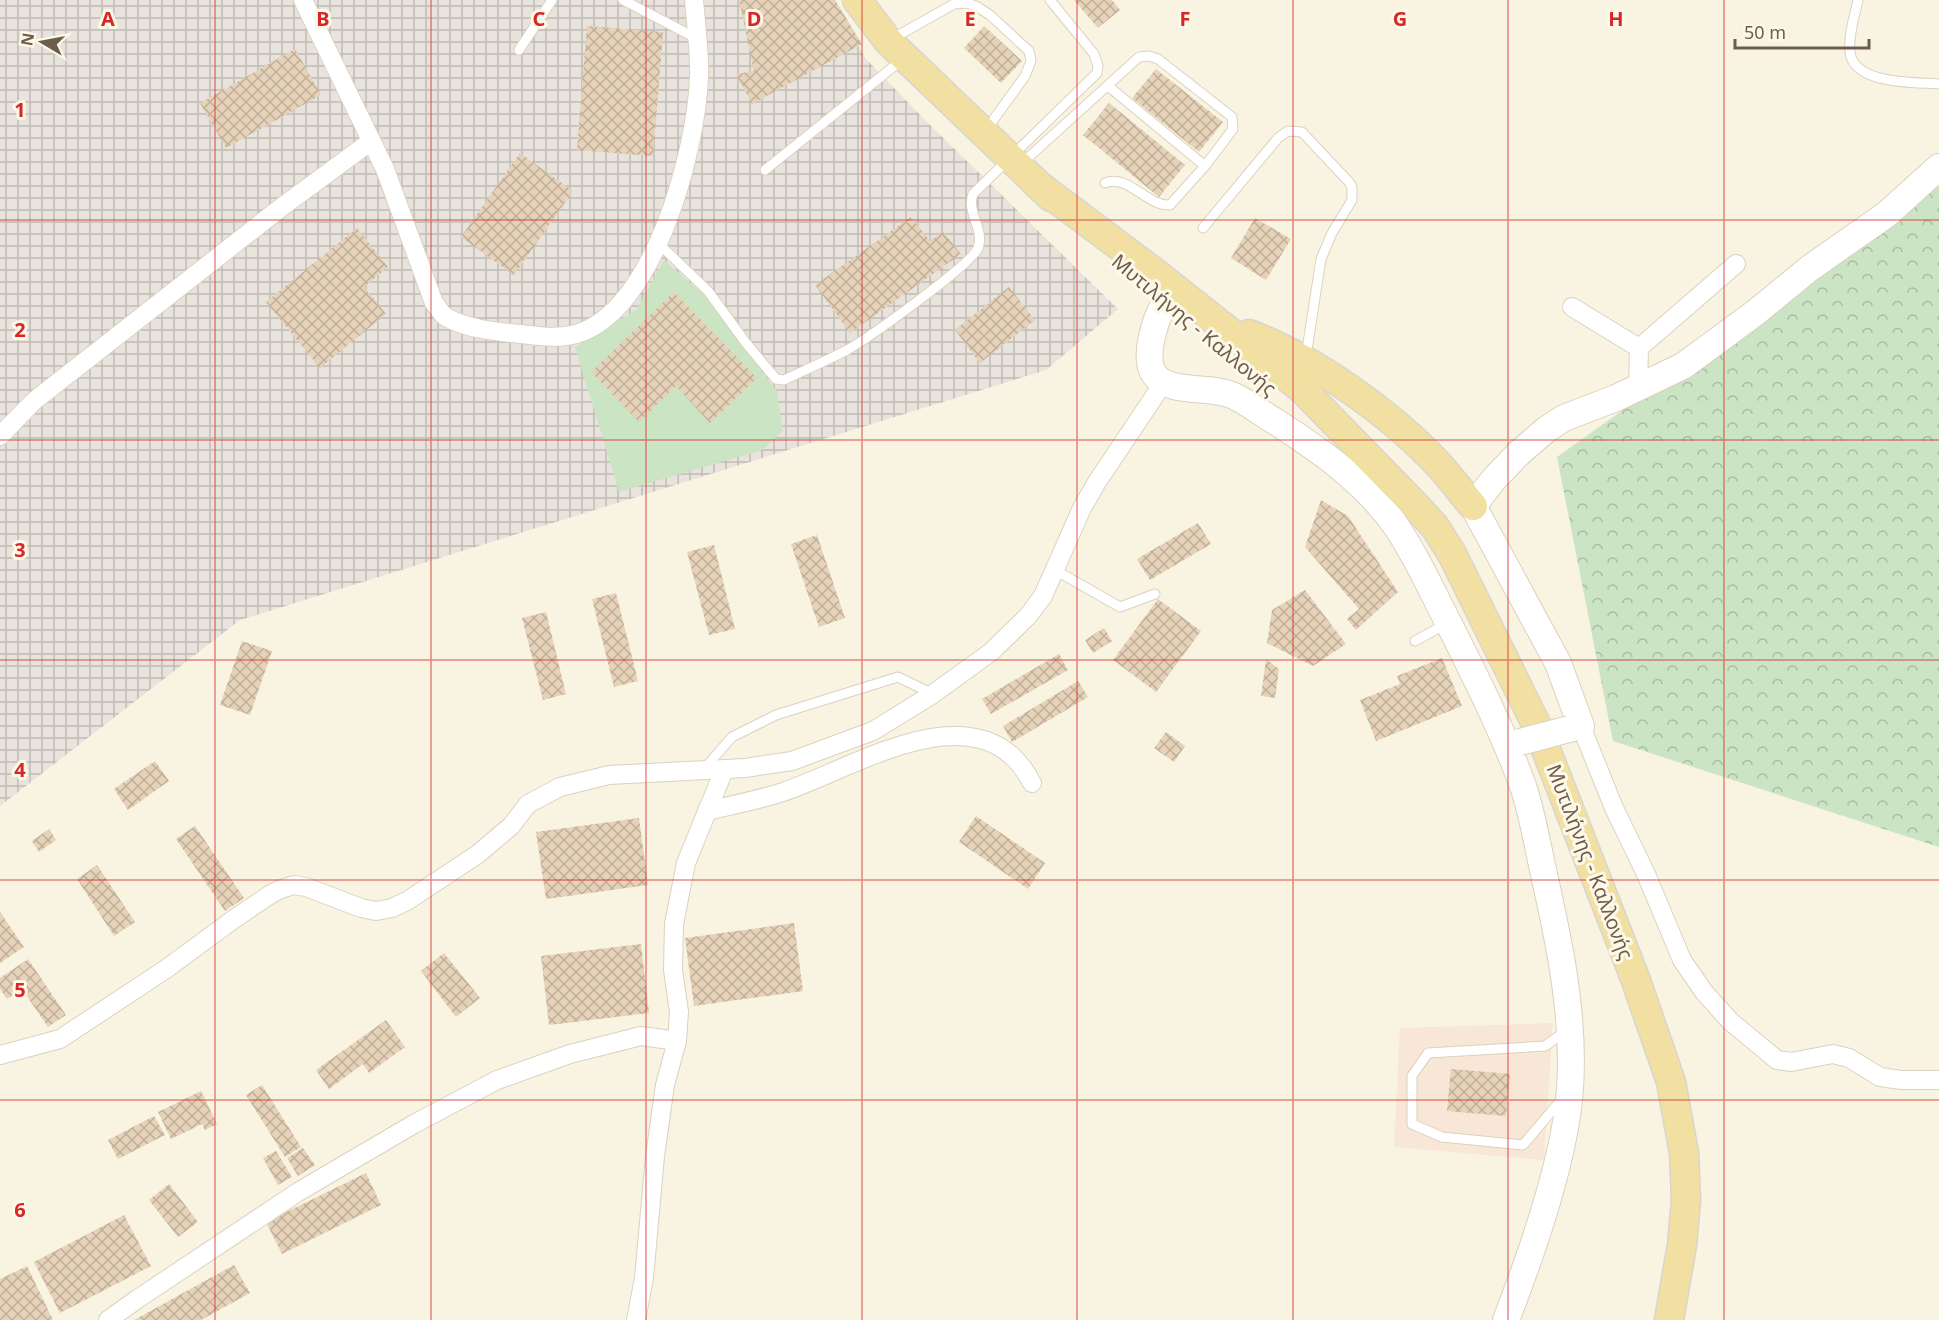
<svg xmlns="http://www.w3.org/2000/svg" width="1939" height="1320" viewBox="0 0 1939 1320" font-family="'Noto Sans',sans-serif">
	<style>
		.commercial { fill: #f8e6d7 }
		.industrial { fill: url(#industrial-grid) }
		.forest { fill: url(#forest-crowns) }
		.green { fill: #cbe4c3 }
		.building { fill: url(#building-cross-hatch) }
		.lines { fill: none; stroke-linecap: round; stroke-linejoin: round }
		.lane-casing { stroke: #dcd1bf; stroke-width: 11 }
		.street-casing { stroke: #dcd1bf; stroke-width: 20 }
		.secondary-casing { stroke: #ddd0bb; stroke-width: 28 }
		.primary-casing { stroke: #d9d5d0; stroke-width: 31 }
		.lane { stroke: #fff; stroke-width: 9 }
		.street { stroke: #fff; stroke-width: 18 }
		.secondary { stroke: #fff; stroke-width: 26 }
		.primary { stroke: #f1e0a1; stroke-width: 28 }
		.secondary-bridge-casing { stroke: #ddd0bb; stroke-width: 28; stroke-linecap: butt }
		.secondary-bridge { stroke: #fff; stroke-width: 26 }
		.grid { fill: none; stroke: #d62828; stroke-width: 1.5; stroke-opacity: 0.55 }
		.labels { text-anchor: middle; stroke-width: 6; stroke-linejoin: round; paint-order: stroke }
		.street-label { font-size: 20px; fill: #6d5d4c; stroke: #fdf8e8 }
		.grid-label { font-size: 20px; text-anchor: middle; font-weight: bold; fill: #d62828; stroke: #fdf8e8; stroke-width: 6; stroke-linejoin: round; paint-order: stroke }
	</style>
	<defs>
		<pattern id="industrial-grid" width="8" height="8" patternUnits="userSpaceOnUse" patternTransform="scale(1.5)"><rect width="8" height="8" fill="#e8e4dd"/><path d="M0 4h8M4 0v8" fill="none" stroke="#c0bcb5"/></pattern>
		<pattern id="forest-crowns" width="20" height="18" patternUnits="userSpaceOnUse" patternTransform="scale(1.5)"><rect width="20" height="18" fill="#cbe4c3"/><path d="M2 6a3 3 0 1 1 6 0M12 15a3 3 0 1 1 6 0" fill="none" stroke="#a9bca1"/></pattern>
		<pattern id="building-cross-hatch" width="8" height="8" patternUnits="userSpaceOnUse" patternTransform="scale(1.5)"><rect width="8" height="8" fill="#e6d2b8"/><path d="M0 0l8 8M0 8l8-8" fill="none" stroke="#bfae98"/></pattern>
	</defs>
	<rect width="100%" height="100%" fill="#f9f4e2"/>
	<path class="commercial" d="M1553,1023L1544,1160L1394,1147L1400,1028Z"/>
	<path class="industrial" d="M0,0H835L865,58L929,124L1118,309L1046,370L240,620L0,806Z"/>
	<path class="forest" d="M1939,185V847L1613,741L1557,457Z"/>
	<path class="green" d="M664,260L709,299L777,392L783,431L762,450L619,492L575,347L636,310Z"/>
	<g class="building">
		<path d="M739,0H835L862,44L752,104L736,74L754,71Z"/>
		<path d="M1074,0H1112L1120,10L1098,28Z"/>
		<path d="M587,26L663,32L653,156L577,150Z"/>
		<path d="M984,26L1022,61L1001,83L964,48Z"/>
		<path d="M295,49L321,95L226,148L200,103Z"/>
		<path d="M1156,69L1223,122L1199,152L1132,98Z"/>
		<path d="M1109,103L1185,165L1159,197L1083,135Z"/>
		<path d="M520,153L573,191L514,275L461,237Z"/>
		<path d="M911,217L930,241L943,232L961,254L850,333L815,285Z"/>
		<path d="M1255,218L1291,239L1266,280L1231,258Z"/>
		<path d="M357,228L388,267L364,287L386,314L320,368L266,302Z"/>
		<path d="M1009,287L1035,320L980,363L955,330Z"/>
		<path d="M674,292L757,378L710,423L676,386L639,422L591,372Z"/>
		<path d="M1321,500L1348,516L1398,592L1356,630L1347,619L1359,609L1305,547Z"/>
		<path d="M1198,523L1211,544L1150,580L1137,559Z"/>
		<path d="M817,535L845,618L819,627L791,544Z"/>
		<path d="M714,545L735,629L709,635L687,552Z"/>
		<path d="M1305,590L1346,644L1313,666L1267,643L1272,610Z"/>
		<path d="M616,593L638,681L614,687L592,599Z"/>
		<path d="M1158,599L1201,631L1156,692L1113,660Z"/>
		<path d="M546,612L566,694L543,700L522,618Z"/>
		<path d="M1104,628L1112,641L1093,653L1085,640Z"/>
		<path d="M242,641L272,651L250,715L220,705Z"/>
		<path d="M1059,654L1068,670L991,714L982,699Z"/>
		<path d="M1442,658L1462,706L1376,741L1360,700L1400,684L1397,676Z"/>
		<path d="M1266,659L1279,669L1275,698L1261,696Z"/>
		<path d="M1078,681L1088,697L1012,742L1003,726Z"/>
		<path d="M1166,732L1185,746L1174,762L1154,748Z"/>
		<path d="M155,761L169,781L128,810L114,789Z"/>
		<path d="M976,816L1045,863L1028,889L959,842Z"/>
		<path d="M639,818L648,885L546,899L536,832Z"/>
		<path d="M195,826L244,898L225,911L176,839Z"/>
		<path d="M49,829L56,840L39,852L32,841Z"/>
		<path d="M97,865L135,922L114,936L77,879Z"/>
		<path d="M0,912L24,947L0,963Z"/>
		<path d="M794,923L803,991L694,1006L685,938Z"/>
		<path d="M641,944L649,1013L549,1025L541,956Z"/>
		<path d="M444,953L480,998L456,1017L421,971Z"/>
		<path d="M28,959L66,1015L48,1027L22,989L7,999L0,989V978Z"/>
		<path d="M386,1020L405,1047L369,1073L363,1064L329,1089L316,1070Z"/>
		<path d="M1451,1069L1510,1074L1506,1116L1447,1111Z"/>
		<path d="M262,1085L301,1147L285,1157L246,1095Z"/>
		<path d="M201,1091L217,1124L205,1130L202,1124L171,1139L158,1112Z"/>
		<path d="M154,1116L165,1135L118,1159L108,1140Z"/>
		<path d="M303,1148L315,1165L298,1176L287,1158Z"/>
		<path d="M276,1151L292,1177L278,1185L263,1158Z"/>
		<path d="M366,1173L381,1205L282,1254L266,1222Z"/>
		<path d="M169,1184L198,1222L178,1237L149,1200Z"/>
		<path d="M124,1215L151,1266L60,1313L34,1262Z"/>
		<path d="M234,1265L250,1293L201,1320H134Z"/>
		<path d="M27,1266L53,1320H0V1279Z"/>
	</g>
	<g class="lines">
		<g class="lane-casing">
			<g id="lane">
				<path d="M623,0L698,39"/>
				<path d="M1858,0C1855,15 1848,35 1850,51C1852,85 1915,82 1939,84"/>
				<path d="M890,40L954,4L967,3L976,6L990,15L1029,51L1031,61L1025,76L986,130"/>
				<path d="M519,50L552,0"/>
				<path d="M1108,86L1205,166"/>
				<path d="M1020,165L1139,57L1149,56L1158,59L1232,117L1233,129L1205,166L1170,205C1148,207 1127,173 1105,183"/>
				<path d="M765,170L903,59"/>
				<path d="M1203,228L1278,138L1288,131L1302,132L1349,182L1352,187V200L1332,233L1321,259L1306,356"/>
				<path d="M658,243L708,291L746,343L776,379L784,380C805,370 826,361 847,350C867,339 971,265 978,248C985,230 966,212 973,194L1097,73L1098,66L1094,54L1050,0"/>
				<path d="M1055,570L1120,607L1155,594"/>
				<path d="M1415,641L1446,624"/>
				<path d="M704,769L732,737L776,715L898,677L933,694"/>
				<path d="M1562,1099L1523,1145L1442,1137L1412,1124V1076L1428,1053L1545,1046L1566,1031"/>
			</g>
		</g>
		<g class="street-casing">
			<g id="street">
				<path d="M303,0L385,169L434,303C438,307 441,314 446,317C467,329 497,332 521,334C539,336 559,339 576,334C655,311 696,150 699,78C700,52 696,26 694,0"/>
				<path d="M1572,307L1639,348L1638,388"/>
				<path d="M1639,348L1736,264"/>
				<path d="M0,436L34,401L283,206L370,142"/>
				<path d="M1581,726L1614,808L1646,874L1682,960L1704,992L1730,1021L1777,1060L1791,1062L1833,1054L1849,1058L1880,1077L1901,1080H1939"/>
				<path d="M707,811C732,805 758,800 783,792C855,768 981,684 1032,783"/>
				<path d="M0,1055L60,1039L166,969L234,919L271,894L281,889L294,885L306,887L361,908L376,911L392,908L407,901L478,854L511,826L528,804L560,787L609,775L745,768L792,761L873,731L933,694L991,652L1028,616L1043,596L1082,508L1097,482L1164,382"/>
				<path d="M108,1320L136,1300L298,1192L414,1124L497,1080L570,1054L641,1036L677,1041"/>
				<path d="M636,1320L644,1278L655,1156L665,1085L677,1041L679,1012L673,970L674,924L686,863L724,770"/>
			</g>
		</g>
		<g class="secondary-casing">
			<g id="secondary">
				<path d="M1177,289C1173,294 1168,298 1165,303C1155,319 1143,357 1154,374C1168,395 1212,385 1234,396C1249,403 1262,414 1276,422C1321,451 1365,482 1396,526C1417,557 1432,591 1449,624C1475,676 1503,731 1523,786C1532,813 1537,842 1543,870C1559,941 1575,1015 1570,1089C1565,1160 1532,1253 1506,1320"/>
				<path d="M1569,729L1581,726L1558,663L1473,506L1494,479L1519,453L1547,429L1564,418L1616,398L1683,366L1755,313L1810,268L1887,214L1939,167"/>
			</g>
		</g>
		<g class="primary-casing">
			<g id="primary">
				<path d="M857,0L888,41L1051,197"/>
				<path d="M1038,185L1154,272L1302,389L1416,506L1435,527L1452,554L1536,724L1635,978L1671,1082L1684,1153L1686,1200L1682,1245L1669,1320"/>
				<path d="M1249,334C1313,358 1391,414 1438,464C1450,477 1461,492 1473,506"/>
			</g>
		</g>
		<use href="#lane" class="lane"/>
		<use href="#street" class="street"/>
		<use href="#secondary" class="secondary"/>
		<use href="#primary" class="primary"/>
		<g class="secondary-bridge-casing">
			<path id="secondary-bridge" d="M1520,742L1569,729"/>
		</g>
		<use href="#secondary-bridge" class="secondary-bridge"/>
	</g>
	<path class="grid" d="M215,0V1320M431,0V1320M646,0V1320M862,0V1320M1077,0V1320M1293,0V1320M1508,0V1320M1724,0V1320M0,220H1939M0,440H1939M0,660H1939M0,880H1939M0,1100H1939"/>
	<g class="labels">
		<g class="street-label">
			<text transform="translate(1194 325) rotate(40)" y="7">Μυτιλήνης - Καλλονής</text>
			<text transform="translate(1590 862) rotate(69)" y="7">Μυτιλήνης - Καλλονής</text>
		</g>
	</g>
	<g class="grid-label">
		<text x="108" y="26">A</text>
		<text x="323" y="26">B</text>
		<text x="539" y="26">C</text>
		<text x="754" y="26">D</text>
		<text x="970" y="26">E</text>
		<text x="1185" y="26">F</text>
		<text x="1400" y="26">G</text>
		<text x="1616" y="26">H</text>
		<text x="20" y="117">1</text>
		<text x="20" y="337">2</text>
		<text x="20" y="557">3</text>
		<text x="20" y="777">4</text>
		<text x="20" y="997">5</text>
		<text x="20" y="1217">6</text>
	</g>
	<g transform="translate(42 42) rotate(280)" stroke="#fdf8e8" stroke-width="4.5" paint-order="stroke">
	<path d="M0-4.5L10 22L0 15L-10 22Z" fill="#6d5d4c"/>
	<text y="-9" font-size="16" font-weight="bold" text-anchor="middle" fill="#6d5d4c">N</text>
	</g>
	<path d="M1735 39v9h134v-9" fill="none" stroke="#6d5d4c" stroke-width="3"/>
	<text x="1744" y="39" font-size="18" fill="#6d5d4c" stroke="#fdf8e8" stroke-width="4.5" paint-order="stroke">50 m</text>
</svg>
